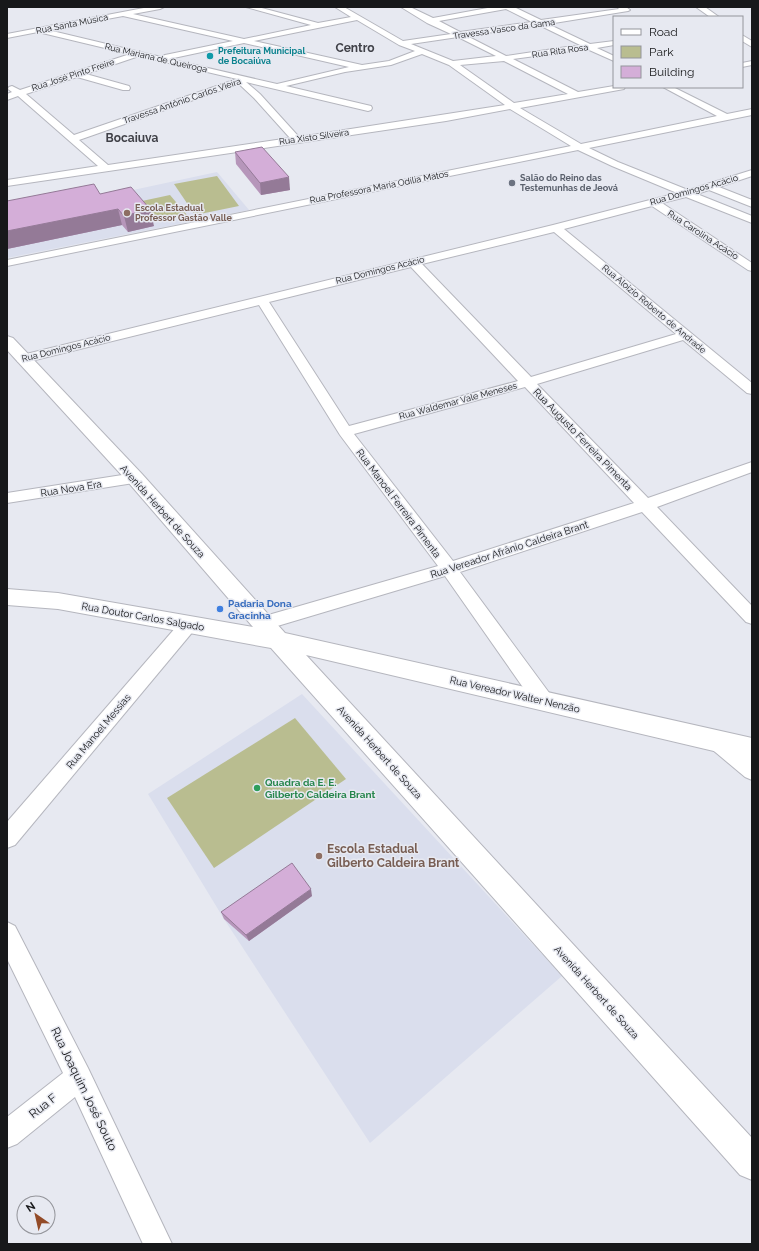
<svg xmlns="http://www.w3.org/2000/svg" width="759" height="1251" viewBox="0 0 759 1251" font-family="Raleway,sans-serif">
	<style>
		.built { fill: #dadeed }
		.green { fill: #b9bd90 }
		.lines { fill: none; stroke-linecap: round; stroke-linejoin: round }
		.street-casing { stroke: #b5b6be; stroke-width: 2 }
		.secondary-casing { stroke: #b5b6be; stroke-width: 2 }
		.street { fill: #fff; fill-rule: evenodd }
		.secondary { fill: #fff; fill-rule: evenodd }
		.wall { fill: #b696ba }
		.shaded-wall { fill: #947a97 }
		.building { fill: #d4aed8; stroke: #947a97 }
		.culture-dot { fill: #0f9aa8; stroke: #e7e9f1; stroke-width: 1.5 }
		.worship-dot { fill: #6b7280; stroke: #e7e9f1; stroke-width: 1.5 }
		.education-dot { fill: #8d6e63; stroke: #e7e9f1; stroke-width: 1.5 }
		.shop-dot { fill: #3f7fe0; stroke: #e7e9f1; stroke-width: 1.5 }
		.leisure-dot { fill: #2e9e5b; stroke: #e7e9f1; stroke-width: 1.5 }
		.labels { text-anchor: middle; stroke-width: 3; stroke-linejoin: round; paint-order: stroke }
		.far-street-label { font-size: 9px; fill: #17181a; stroke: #e7e9f1 }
		.far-culture-label { font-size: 9px; font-weight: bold; fill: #0d838f; stroke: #e7e9f1; text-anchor: start }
		.far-worship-label { font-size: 9px; font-weight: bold; fill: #5b616d; stroke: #e7e9f1; text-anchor: start }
		.far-education-label { font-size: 9px; font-weight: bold; fill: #785e54; stroke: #e7e9f1; text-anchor: start }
		.street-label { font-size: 10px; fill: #17181a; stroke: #e7e9f1 }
		.shop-label { font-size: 10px; font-weight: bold; fill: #366cbe; stroke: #e7e9f1; text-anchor: start }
		.leisure-label { font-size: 10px; font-weight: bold; fill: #27864d; stroke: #e7e9f1; text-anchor: start }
		.far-district-label { font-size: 12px; font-weight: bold; fill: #404148; stroke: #e7e9f1 }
		.near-education-label { font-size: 12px; font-weight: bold; fill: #785e54; stroke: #e7e9f1; text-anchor: start }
		.near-street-label { font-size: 12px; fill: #17181a; stroke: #e7e9f1 }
	</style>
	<rect width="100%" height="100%" fill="#e7e9f1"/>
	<g class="built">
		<path d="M217,172L249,210L7,258V217Z"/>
		<path d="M302,694L562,976L370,1143L224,919L148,794Z"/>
	</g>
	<g class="green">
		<path d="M217,176L239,206L195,215L174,184Z"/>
		<path d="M170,195L187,215L158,221L142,201Z"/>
		<path d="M295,718L346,779L214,868L167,798Z"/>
	</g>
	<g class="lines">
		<g class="street-casing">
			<g id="street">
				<path d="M149,7H164L160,9L133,14L244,39L311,25L246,7H258L318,23L351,17L335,7H344L403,41L451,34L427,23L401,7H410L433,18L493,7H514L541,20L619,9L617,7H626L630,10L628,11L548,24L590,44L614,41V45L597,48L614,56V61L587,49L513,59L578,92L614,86V87H625L624,89L520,108L581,144L717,116L663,87H673L727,114L752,109V115L589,148L618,162L688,190L752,170V176L719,187L752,200V207L709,190L697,194L752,216V223L686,197L662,203L752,263V271L748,270L652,206L564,229L752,383V394L747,393L683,340L537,384L648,498L752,462V472L657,507L752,606V624L746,622L642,512L460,572L550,694L553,700L550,706L543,708L536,706L445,576L264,630L258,628L255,623L258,618L438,566L340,435L259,305L23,363L18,362L16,359L18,356L553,225L677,193L612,166L578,150L7,266V260L571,146L510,109L446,121L7,186V180L98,166L18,96L7,100V94L12,92L8,89L9,87L12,86L20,90L130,54L38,32L7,38V34ZM506,9L532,22L460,32L439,21ZM123,16L233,41L165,55L161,57L48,30ZM357,20L399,45L415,51L389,61L362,65L254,41ZM539,25L580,45L506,56L467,36ZM458,37L496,56L453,61L411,44ZM244,43L349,67L277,84L169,59ZM422,54L449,65L505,105L299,137L260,94L246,82L368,111L371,110L372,108L371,106L286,86L345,72L391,65ZM139,56L237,79L74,135L26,94L77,77L123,90H129L130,88L129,86L86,74ZM504,61L568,94L514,103L460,65ZM239,84L254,98L290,138L108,165L79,140ZM554,232L676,334L531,377L422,264ZM411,267L518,381L349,426L269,302ZM525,387L634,503L453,561L354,434Z"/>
				<path d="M696,7H705L719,17H710Z"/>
				<path d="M742,35L752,41V47L742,41Z"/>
				<path d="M752,61V65L742,67V63Z"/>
				<path d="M135,473L140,474L143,478L140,482L7,503V493Z"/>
				<path d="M189,617L195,619L198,624L195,629L15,845L7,848V822L183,619Z"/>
				<path d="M715,731L722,734L752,759V780L745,777L708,746L705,740L708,734Z"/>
				<path d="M7,922L15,926L88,1068L172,1244H143L75,1097L17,1144L7,1148V1117L63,1073L7,959Z"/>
			</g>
		</g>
		<g class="secondary-casing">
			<path id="secondary" d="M7,336L13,338L142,474L285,633L752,738V760L306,655L752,1138V1180L740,1175L271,648L58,609L7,605V589L58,593L253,627L128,482L7,350Z"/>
		</g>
		<use href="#street" class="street"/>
		<use href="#secondary" class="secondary"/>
	</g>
	<g class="wall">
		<path d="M235,152L290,190L261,195L236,164Z"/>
		<path d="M100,194L154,226L128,232L122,225L7,249V201Z"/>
		<path d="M312,896L249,941L224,919L221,912Z"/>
	</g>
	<g class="shaded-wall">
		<path d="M289,177L290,190L261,195L260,183Z"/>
		<path d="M118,209L122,225L7,249V231Z"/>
		<path d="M150,209L154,226L128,232L124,216Z"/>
		<path d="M311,889L312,896L249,941L246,935Z"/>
	</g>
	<g class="building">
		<path d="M262,147L289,177L260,183L235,152Z"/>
		<path d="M94,184L100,194L131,187L150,209L124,216L118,209L7,231V201Z"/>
		<path d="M292,863L311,889L246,935L221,912Z"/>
	</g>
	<circle class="culture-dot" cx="210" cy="56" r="4"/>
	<circle class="worship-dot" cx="512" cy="183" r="4"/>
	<g class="education-dot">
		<circle cx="127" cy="213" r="4"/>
		<circle cx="319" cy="856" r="4"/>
	</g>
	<circle class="shop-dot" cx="220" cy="609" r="4"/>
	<circle class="leisure-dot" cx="257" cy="788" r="4"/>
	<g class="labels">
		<g class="far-street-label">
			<text transform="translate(72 24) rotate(-11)" y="3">Rua Santa Música</text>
			<text transform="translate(504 29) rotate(-8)" y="3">Travessa Vasco da Gama</text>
			<text transform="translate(560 51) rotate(-8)" y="3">Rua Rita Rosa</text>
			<text transform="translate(156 58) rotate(13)" y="3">Rua Mariana de Queiroga</text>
			<text transform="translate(73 75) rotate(-18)" y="3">Rua José Pinto Freire</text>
			<text transform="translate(182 101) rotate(-19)" y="3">Travessa Antônio Carlos Vieira</text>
			<text transform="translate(314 137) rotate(-8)" y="3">Rua Xisto Silveira</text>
			<text transform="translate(379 187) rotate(-11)" y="3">Rua Professora Maria Odília Matos</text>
			<text transform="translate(694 190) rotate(-16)" y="3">Rua Domingos Acácio</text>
			<text transform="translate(703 235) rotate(33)" y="3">Rua Carolina Acácio</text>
			<text transform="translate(380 270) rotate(-14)" y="3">Rua Domingos Acácio</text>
			<text transform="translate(654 309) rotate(40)" y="3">Rua Aloizio Roberto de Andrade</text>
			<text transform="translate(66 348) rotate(-14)" y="3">Rua Domingos Acácio</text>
			<text transform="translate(458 401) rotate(-15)" y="3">Rua Waldemar Vale Meneses</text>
		</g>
		<g class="far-culture-label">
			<text x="218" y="54">Prefeitura Municipal<tspan x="218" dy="10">de Bocaiúva</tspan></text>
		</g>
		<g class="far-worship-label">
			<text x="520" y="181">Salão do Reino das<tspan x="520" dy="10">Testemunhas de Jeová</tspan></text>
		</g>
		<g class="far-education-label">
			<text x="135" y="211">Escola Estadual<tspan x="135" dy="10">Professor Gastão Valle</tspan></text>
		</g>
		<g class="street-label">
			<text transform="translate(583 439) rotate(46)" y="4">Rua Augusto Ferreira Pimenta</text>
			<text transform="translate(71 488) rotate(-9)" y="4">Rua Nova Era</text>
			<text transform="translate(399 503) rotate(53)" y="4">Rua Manoel Ferreira Pimenta</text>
			<text transform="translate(163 511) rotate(48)" y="4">Avenida Herbert de Souza</text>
			<text transform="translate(509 549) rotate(-18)" y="4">Rua Vereador Afrânio Caldeira Brant</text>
			<text transform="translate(143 616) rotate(10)" y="4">Rua Doutor Carlos Salgado</text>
			<text transform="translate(515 694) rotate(13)" y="4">Rua Vereador Walter Nenzão</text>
			<text transform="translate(98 731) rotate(-50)" y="4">Rua Manoel Messias</text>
			<text transform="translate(380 752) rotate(48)" y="4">Avenida Herbert de Souza</text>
			<text transform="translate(597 992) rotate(48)" y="4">Avenida Herbert de Souza</text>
		</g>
		<g class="shop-label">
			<text x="228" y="607">Padaria Dona<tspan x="228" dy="12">Gracinha</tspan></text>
		</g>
		<g class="leisure-label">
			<text x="265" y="786">Quadra da E. E.<tspan x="265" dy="12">Gilberto Caldeira Brant</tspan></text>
		</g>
		<g class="far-district-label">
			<text x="355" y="52">Centro</text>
			<text x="132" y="142">Bocaiuva</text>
		</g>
		<g class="near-education-label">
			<text x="327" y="853">Escola Estadual<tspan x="327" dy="14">Gilberto Caldeira Brant</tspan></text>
		</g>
		<g class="near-street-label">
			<text transform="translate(84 1089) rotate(64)" y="4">Rua Joaquim José Souto</text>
			<text transform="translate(43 1106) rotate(-38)" y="4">Rua F</text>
		</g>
	</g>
	<rect width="759" height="1251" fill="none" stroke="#17181a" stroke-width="16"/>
	<rect x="613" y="16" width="130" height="72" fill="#e7e9f1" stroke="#94959b"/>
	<rect x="621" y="29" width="20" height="6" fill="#ffffff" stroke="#94959b"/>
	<text x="649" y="36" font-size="12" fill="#17181a">Road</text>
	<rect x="621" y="46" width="20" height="12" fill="#b9bd90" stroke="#94959b"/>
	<text x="649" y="56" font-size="12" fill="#17181a">Park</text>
	<rect x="621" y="66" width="20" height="12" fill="#d4aed8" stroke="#94959b"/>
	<text x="649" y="76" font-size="12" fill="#17181a">Building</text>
	<g transform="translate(36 1215) rotate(326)"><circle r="19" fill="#e7e9f1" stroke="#94959b"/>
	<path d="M0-3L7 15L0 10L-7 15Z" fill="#934b28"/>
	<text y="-6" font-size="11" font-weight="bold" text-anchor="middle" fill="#17181a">N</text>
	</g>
</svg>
